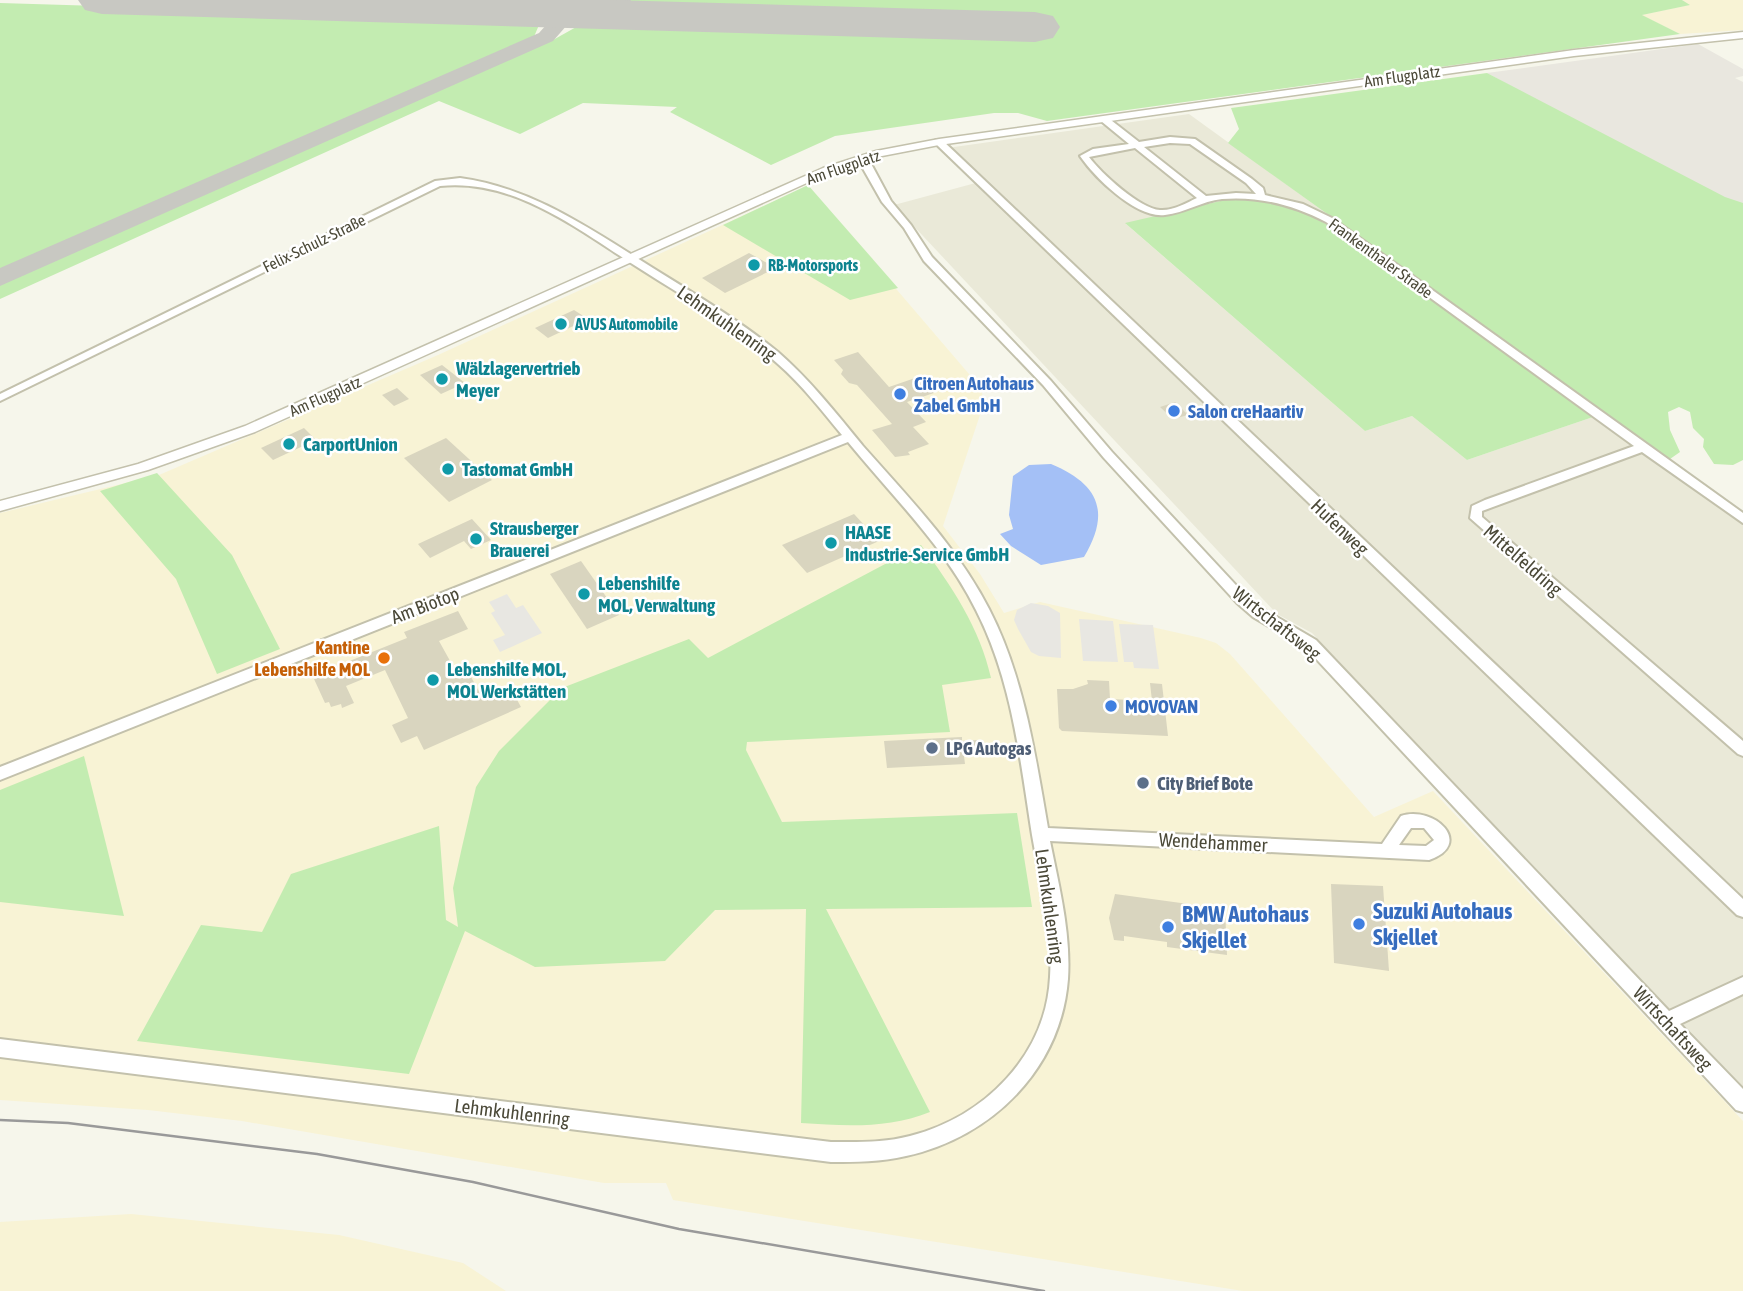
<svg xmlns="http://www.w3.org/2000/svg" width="1743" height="1291" viewBox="0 0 1743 1291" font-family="'Asap Condensed',sans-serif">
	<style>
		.residential { fill: #eae9d8 }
		.commercial { fill: #f8f3d5 }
		.industrial { fill: #e9e7df }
		.green { fill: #c3ecb1 }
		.parking { fill: #e8e7e2 }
		.water { fill: #a4c0f6 }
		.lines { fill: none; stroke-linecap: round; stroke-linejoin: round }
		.taxiway { fill: #c8c8c2; fill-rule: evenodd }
		.runway { fill: #c8c8c2; fill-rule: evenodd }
		.building { fill: #d9d5bf }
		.minor-casing { stroke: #c3c1ac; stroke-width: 4 }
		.tertiary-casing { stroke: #c3c1ac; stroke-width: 3 }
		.minor { fill: #fff; fill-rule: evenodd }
		.tertiary { fill: #fff; fill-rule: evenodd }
		.tram { stroke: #999; stroke-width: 2.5 }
		.culture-dot { fill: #0f9aa8; stroke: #fff; stroke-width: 2.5 }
		.shop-dot { fill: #3f7fe0; stroke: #fff; stroke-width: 2.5 }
		.food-dot { fill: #e8710a; stroke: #fff; stroke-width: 2.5 }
		.service-dot { fill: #5c6f8a; stroke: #fff; stroke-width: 2.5 }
		.labels { text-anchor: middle; stroke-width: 5; stroke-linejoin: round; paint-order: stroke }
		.far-street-label { font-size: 16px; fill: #4b4938; stroke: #fff }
		.far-culture-label { font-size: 16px; font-weight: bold; fill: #0d838f; stroke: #fff; text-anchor: start }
		.street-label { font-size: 19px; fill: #4b4938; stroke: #fff }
		.culture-label { font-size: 19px; font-weight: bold; fill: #0d838f; stroke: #fff; text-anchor: start }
		.shop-label { font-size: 19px; font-weight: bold; fill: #366cbe; stroke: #fff; text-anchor: start }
		.food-label { font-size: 19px; font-weight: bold; fill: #c56008; stroke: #fff; text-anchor: end }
		.service-label { font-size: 19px; font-weight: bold; fill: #4e5e75; stroke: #fff; text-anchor: start }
		.near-shop-label { font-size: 23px; font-weight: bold; fill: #366cbe; stroke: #fff; text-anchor: start }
	</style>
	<rect width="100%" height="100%" fill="#f6f6eb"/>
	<path class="residential" d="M1189,114L1337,221L1274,202L1235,199L1208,203L1126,224L1365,431L1412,416L1467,460L1593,417L1743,525V1087L1312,633L1277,614L894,205L983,181L947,148Z"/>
	<g class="commercial">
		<path d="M1682,0H1743V30L1680,34L1641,15L1689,5Z"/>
		<path d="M808,186L981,388L983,398L981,412L943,526L980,574L1004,613L1040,602L1201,638L1216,643L1230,654L1374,817L1433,791L1743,1121V1291H1243L673,1200L666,1183H604L242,1121L148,1110L0,1100V513L159,475L438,355Z"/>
		<path d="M131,1214L339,1235L463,1263L506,1291H0V1222Z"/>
	</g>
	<path class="industrial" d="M1698,44L1743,69V76L1735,78L1743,82V213L1487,73Z"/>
	<g class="green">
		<path d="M309,0H1682L1690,5L1642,15L1680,34L1047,121L1018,113H994L835,136L771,165L670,112L677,107L583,103L520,134L439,101L0,299V282L545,40H553L578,26L597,21L977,32V36L1036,37L1034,18L985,16L984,20Z"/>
		<path d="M0,3L532,19L536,21L534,24L539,25L533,39L0,273Z"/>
		<path d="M1487,73L1725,197L1743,203V460L1733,465L1714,464L1703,447L1704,439L1693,428L1690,412L1679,407L1668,412L1670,430L1680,452L1670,459L1228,143L1239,129L1231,108Z"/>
		<path d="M808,185L898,288L850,300L723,225Z"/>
		<path d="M1229,199C1265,199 1295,206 1326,224L1593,417L1467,460L1412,416L1365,431L1125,223Z"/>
		<path d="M157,473L232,555L280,649L217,674L176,579L100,491Z"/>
		<path d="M921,545C951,585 980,628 991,678L942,685L950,732L747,742L746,750L782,822L1017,813L1032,907L826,909L930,1112C888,1129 845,1126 801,1123L806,909L715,910L665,961L535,967L465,931L409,1074L137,1041L201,925L262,932L291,874L439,826L446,920L458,927L453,888L462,847L476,787L499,751L562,688L689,639L708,658Z"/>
		<path d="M84,756L124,916L0,902V790Z"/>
	</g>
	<g class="parking">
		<path d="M507,594L516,608L523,605L542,633L500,652L493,640L505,635L491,613L495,611L489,602Z"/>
		<path d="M1031,603L1048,606L1060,613L1061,658L1039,656L1031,652L1018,629L1014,620L1017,610Z"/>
		<path d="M1079,619L1113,621L1118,662L1083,661Z"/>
		<path d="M1119,624L1153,625L1159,669L1134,668L1133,662H1124Z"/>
	</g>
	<path class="water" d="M1051,464C1099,484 1111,512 1084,557L1041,565L1011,546L1000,534L1013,529L1009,515L1013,476L1029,465Z"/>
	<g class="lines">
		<g class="taxiway">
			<path d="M611,0H631L620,19H606L603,15Z"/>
			<path d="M587,8L594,10L597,14L594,18L568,24L553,41L0,286V268L539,33L554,16Z"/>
		</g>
		<path class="runway" d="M78,0H610L1035,12L1053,16L1060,27L1053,38L1035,42L102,14L85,10Z"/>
	</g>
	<g class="building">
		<path d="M749,253L776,268L725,293L702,278Z"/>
		<path d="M574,310L588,319L548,338L535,328Z"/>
		<path d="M858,352L889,387L918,377L934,393L907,402L926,422L913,427L929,444L908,452L910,455L895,457L872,430L892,424L857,385L849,383L841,374L843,370L834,360Z"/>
		<path d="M442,365L465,383L441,394L420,375Z"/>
		<path d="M397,388L409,399L394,406L382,395Z"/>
		<path d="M1175,402L1188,415L1173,419L1160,407Z"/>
		<path d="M304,428L316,440L273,460L261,448Z"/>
		<path d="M446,438L492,480L449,502L404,458Z"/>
		<path d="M854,514L879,541L807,573L782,545Z"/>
		<path d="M472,519L491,540L471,549L464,541L430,558L418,544Z"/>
		<path d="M581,561L619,615L587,629L550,574Z"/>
		<path d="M458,611L468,629L439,641L459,677L469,673L484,701L511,689L521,707L424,750L417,736L401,743L392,725L408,718L385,670L346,686L354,703L342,708L341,704L331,707L329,702L325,703L314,679L324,676L322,672L407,638L404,632Z"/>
		<path d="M1087,680L1109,681L1110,699L1152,701L1150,683L1162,684L1168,736L1062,731L1059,728L1057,689H1073L1088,684Z"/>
		<path d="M962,737V741L978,740L980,755L964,756L965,764L887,768L884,741Z"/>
		<path d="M1331,884L1383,886L1389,971L1334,963Z"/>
		<path d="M1115,894L1225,909L1227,955L1167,947V942L1124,936V941L1114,940L1109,918Z"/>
	</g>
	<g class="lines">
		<g class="minor-casing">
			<g id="minor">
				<path d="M1101,117H1107L1139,142L1170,137L1195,139L1252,179L1263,188L1265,195L1303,204L1332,218L1743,513V523L1642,452L1482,511V517L1743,741V756L1738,754L1470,518L1472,506L1485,500L1634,446L1326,222C1293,205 1259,196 1222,199C1202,201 1185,213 1165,215C1137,219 1095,178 1080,156L1093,149L1129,144L1101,121ZM1170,143L1190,144L1246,183L1256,194L1236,193L1206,196L1144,147ZM1135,148L1197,198C1186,203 1173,211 1160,210C1140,209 1101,173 1089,157Z"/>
				<path d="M936,140H942L1743,899V917L1737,915L936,144Z"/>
				<path d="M859,156H865L869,160L891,201L911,225L932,257L1051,381L1112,452L1247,597L1263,609L1316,640L1669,1011L1743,977V994L1680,1024L1743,1089V1112L1736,1110L1306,648L1253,617L1237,603L1104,458L1043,385L924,261L904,228L882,202L857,158Z"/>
				<path d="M460,178C527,187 581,223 637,258C684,288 734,316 778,352C810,380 836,413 863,446C908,497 958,548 989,609C1024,677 1035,753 1048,828L1382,844L1401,816C1434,805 1475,844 1429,860L1050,841C1059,886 1071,933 1068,979C1061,1069 992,1137 906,1156C881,1162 856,1162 831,1162L0,1057V1039L831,1142C857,1142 884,1143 910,1136C984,1117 1046,1056 1050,977C1053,929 1040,882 1032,835C1020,759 1012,680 976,610C945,547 892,496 848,442L0,780V767L842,435C822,411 802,385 778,364C737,327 689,300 642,270C581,232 516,178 440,186L0,401V394L435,181ZM1411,828H1424L1434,840L1426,846L1399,845Z"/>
			</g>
		</g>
		<g class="tertiary-casing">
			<path id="tertiary" d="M1743,32V38L1574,56L939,145L882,156L831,172L255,432L148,470L0,511V501L138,464L245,426L823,168L876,151L939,139L1574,50Z"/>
		</g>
		<use href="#minor" class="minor"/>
		<use href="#tertiary" class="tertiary"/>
		<path class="tram" d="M0,1120L68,1123L317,1154L473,1182L679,1229L1044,1291"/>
	</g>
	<g class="culture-dot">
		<circle cx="754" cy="265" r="7"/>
		<circle cx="561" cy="324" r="7"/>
		<circle cx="442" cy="379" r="7"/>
		<circle cx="289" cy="444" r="7"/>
		<circle cx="448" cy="469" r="7"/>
		<circle cx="476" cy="539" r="7"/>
		<circle cx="831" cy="543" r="7"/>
		<circle cx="584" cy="594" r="7"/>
		<circle cx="433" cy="680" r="7"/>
	</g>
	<g class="shop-dot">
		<circle cx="900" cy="394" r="7"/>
		<circle cx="1174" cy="411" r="7"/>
		<circle cx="1111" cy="706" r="7"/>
		<circle cx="1359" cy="924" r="7"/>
		<circle cx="1168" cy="927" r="7"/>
	</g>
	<circle class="food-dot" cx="384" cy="658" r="7"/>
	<g class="service-dot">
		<circle cx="932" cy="748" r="7"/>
		<circle cx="1143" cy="783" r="7"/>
	</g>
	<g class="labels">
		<g class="far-street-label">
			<text transform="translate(1402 76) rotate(-8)" y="6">Am Flugplatz</text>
			<text transform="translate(843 167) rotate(-19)" y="6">Am Flugplatz</text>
			<text transform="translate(314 243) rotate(-26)" y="6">Felix-Schulz-Straße</text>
			<text transform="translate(1381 258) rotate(36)" y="6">Frankenthaler Straße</text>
			<text transform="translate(325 396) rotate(-24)" y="6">Am Flugplatz</text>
		</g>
		<g class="far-culture-label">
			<text x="768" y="271">RB-Motorsports</text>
			<text x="575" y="330">AVUS Automobile</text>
		</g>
		<g class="street-label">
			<text transform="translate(727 323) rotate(35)" y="7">Lehmkuhlenring</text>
			<text transform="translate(1340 527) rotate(44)" y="7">Hufenweg</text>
			<text transform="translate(1523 560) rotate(41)" y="7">Mittelfeldring</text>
			<text transform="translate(425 605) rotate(-21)" y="7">Am Biotop</text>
			<text transform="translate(1277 623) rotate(38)" y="7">Wirtschaftsweg</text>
			<text transform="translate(1213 842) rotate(3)" y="7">Wendehammer</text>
			<text transform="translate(1050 906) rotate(82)" y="7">Lehmkuhlenring</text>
			<text transform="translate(1673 1028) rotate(47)" y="7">Wirtschaftsweg</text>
			<text transform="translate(512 1112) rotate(7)" y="7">Lehmkuhlenring</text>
		</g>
		<g class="culture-label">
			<text x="456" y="375">Wälzlagervertrieb<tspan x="456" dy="22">Meyer</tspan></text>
			<text x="303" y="451">CarportUnion</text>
			<text x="462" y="476">Tastomat GmbH</text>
			<text x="490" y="535">Strausberger<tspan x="490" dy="22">Brauerei</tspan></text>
			<text x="845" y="539">HAASE<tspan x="845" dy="22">Industrie-Service GmbH</tspan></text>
			<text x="598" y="590">Lebenshilfe<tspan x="598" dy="22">MOL, Verwaltung</tspan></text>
			<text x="447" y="676">Lebenshilfe MOL,<tspan x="447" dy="22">MOL Werkstätten</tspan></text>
		</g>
		<g class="shop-label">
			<text x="914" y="390">Citroen Autohaus<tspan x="914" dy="22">Zabel GmbH</tspan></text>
			<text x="1188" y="418">Salon creHaartiv</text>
			<text x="1125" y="713">MOVOVAN</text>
		</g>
		<g class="food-label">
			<text x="370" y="654">Kantine<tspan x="370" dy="22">Lebenshilfe MOL</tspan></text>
		</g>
		<g class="service-label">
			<text x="946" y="755">LPG Autogas</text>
			<text x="1157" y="790">City Brief Bote</text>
		</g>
		<g class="near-shop-label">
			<text x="1373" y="919">Suzuki Autohaus<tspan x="1373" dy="26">Skjellet</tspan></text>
			<text x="1182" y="922">BMW Autohaus<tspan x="1182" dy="26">Skjellet</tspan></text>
		</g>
	</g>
</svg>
